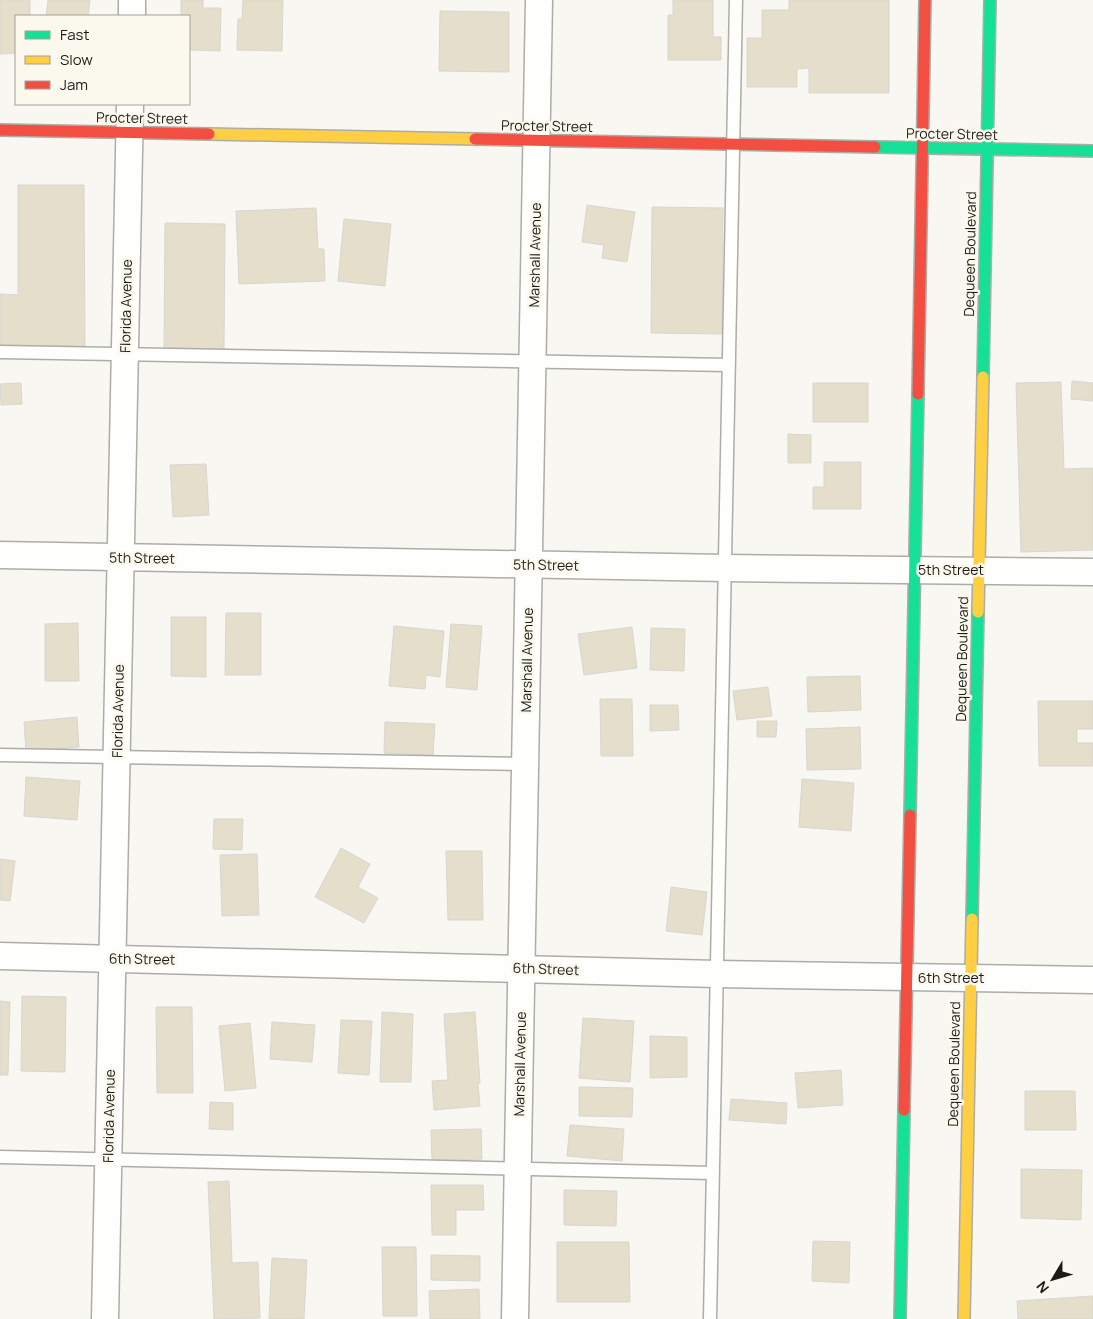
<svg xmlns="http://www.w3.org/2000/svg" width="1093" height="1319" viewBox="0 0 1093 1319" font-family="Manrope,sans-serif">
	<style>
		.building { fill: #e4deca; stroke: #d7d6d1 }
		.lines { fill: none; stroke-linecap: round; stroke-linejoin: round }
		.lane-casing { stroke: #adada8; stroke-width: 15 }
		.street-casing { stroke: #adada8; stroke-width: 29 }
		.fast-casing { stroke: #adada8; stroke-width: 14 }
		.slow-casing { stroke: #adada8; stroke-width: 14 }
		.jam-casing { stroke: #adada8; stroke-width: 14 }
		.lane { stroke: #fefefd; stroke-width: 12 }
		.street { stroke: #fefefd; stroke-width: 26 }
		.fast { stroke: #16e098; stroke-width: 11 }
		.slow { stroke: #ffcf43; stroke-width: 11 }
		.jam { stroke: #f24e42; stroke-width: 11 }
		.labels { text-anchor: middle; stroke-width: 5; stroke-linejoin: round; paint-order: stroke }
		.street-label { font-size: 14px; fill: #1c1b17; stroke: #fbf8ee }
	</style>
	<rect width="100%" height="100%" fill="#f8f7f1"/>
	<g class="building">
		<path d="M0,0H30V16H16V53L0,54Z"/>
		<path d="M48,0H90L88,16H46Z"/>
		<path d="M181,0H203V8H221L220,51L189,50V16H181Z"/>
		<path d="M243,0H283L282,51L237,50L238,19H242Z"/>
		<path d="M673,0H713V37H721V60H668V15H673Z"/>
		<path d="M789,0H889V93H809V68L797,69V87H747V38H762V10H789Z"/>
		<path d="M440,11L509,12V72L439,71Z"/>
		<path d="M18,185H84L85,346H0V294L18,295Z"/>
		<path d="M587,205L635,212L627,262L602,258L604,245L582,242Z"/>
		<path d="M652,207L723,208L722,334L651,333Z"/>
		<path d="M316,208L318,249H324L325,281L239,284L236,211Z"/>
		<path d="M344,219L391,224L385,286L338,281Z"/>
		<path d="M165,223L225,224L224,351L164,350Z"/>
		<path d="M1072,381L1093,383V401L1071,399Z"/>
		<path d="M1061,382L1064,469L1093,468V550L1021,552L1016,383Z"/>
		<path d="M21,383L22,404L1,405L0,384Z"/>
		<rect x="813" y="383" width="55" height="39"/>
		<path d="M788,434L811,435V463H788Z"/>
		<path d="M824,462H861V509H813V487H824Z"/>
		<path d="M206,464L209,515L173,517L170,465Z"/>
		<path d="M226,613H261V675H225Z"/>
		<path d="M171,617H206V677L171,676Z"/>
		<path d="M78,623L79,681H45V624Z"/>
		<path d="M451,624L482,626L477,690L446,687Z"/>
		<path d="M394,626L444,631L440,677L426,675L425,689L389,686Z"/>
		<path d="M632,627L637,668L584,675L578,634Z"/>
		<path d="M651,628L685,629L684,671L650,670Z"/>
		<path d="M860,676L861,710L808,712L807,677Z"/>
		<path d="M768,687L772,716L737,720L733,691Z"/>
		<path d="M600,699H632L633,756H601Z"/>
		<path d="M1038,701H1093V729H1077V743H1093V766H1039Z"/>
		<path d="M650,705H678L679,730L650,731Z"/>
		<path d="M77,717L79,747L26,752L24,722Z"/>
		<path d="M757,721H777L776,737H757Z"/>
		<path d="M385,722L435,724L433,755L384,753Z"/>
		<path d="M860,727L861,769L807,770L806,729Z"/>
		<path d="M26,777L80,781L77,820L24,816Z"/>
		<path d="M802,779L854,783L851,831L799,827Z"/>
		<path d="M214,819H243L242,850L213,849Z"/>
		<path d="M341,848L370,864L358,887L378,898L364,923L315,897Z"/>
		<path d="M446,851H482L483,920H448Z"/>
		<path d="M257,854L259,915L222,916L220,855Z"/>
		<path d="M0,859L15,861L10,901L0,900Z"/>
		<path d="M671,887L707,892L702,935L666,931Z"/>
		<path d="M22,996L66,997L65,1072L21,1071Z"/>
		<path d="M0,1001L10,1002L8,1075H0Z"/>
		<path d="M156,1007H192L193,1093H157Z"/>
		<path d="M382,1012L413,1014L411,1082H380Z"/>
		<path d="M475,1012L480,1083H478L480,1106L434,1110L432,1081L448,1080L444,1014Z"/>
		<path d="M583,1018L634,1021L630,1082L579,1078Z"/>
		<path d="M341,1020L372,1021L369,1075L338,1073Z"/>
		<path d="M272,1022L315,1025L312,1062L270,1059Z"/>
		<path d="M250,1023L256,1088L225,1091L219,1026Z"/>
		<path d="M650,1036L687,1037V1077L650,1078Z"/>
		<path d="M841,1070L843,1105L798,1108L795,1073Z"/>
		<path d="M579,1087L633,1088L632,1117L579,1116Z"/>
		<path d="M1025,1091H1075L1076,1130H1025Z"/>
		<path d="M731,1099L787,1103L786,1124L729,1120Z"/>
		<path d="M210,1102L233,1103V1130L209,1129Z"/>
		<path d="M570,1125L624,1129L622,1161L567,1156Z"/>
		<path d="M481,1129L482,1159L432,1161L431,1130Z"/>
		<path d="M1021,1169L1082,1170L1081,1220L1021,1218Z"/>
		<path d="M229,1181L232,1263L258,1262L260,1318L214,1319L208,1182Z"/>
		<path d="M431,1185H483L484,1210H456V1235H432Z"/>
		<path d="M564,1190L617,1191L616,1226L564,1225Z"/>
		<path d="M813,1241L850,1242L849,1283L812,1281Z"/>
		<path d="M557,1242H629L630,1302H557Z"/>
		<path d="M382,1247H416L417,1316H383Z"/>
		<path d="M431,1255L480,1256V1281L431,1280Z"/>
		<path d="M272,1258L307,1260L304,1319H269Z"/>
		<path d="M479,1289L480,1319H430L429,1291Z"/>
		<path d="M1093,1296V1319H1018L1017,1301Z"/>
	</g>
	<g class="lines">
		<g class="lane-casing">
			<g id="lane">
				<path d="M0,352L728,365"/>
				<path d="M0,755L525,764"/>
				<path d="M0,1157L712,1173"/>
				<path d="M710,1319L736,0"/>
			</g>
		</g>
		<g class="street-casing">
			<g id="street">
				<path d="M132,16V0"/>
				<path d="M0,555L725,568L1093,572"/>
				<path d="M0,956L717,974L1093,980"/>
				<path d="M105,1319L130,104"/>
				<path d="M515,1319L539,0"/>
			</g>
		</g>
		<g class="fast-casing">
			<g id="fast">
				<path d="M875,147L1093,151"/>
				<path d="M983,377L990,0"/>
				<path d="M910,815L918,394"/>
				<path d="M972,919L978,612"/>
				<path d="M900,1319L904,1110"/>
			</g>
		</g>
		<g class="slow-casing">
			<g id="slow">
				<path d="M209,134L475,139"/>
				<path d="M978,612L983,377"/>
				<path d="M964,1319L972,919"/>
			</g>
		</g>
		<g class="jam-casing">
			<g id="jam">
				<path d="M0,130L209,134"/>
				<path d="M475,139L875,147"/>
				<path d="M918,394L925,0"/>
				<path d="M904,1110L910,815"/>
			</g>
		</g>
		<use href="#lane" class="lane"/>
		<use href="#street" class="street"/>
		<use href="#fast" class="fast"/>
		<use href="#slow" class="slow"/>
		<use href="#jam" class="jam"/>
	</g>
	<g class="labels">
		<g class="street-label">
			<text transform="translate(142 118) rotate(1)" y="5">Procter Street</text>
			<text transform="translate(547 126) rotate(1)" y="5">Procter Street</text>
			<text transform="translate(952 134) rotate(1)" y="5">Procter Street</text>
			<text transform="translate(970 254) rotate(-89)" y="5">Dequeen Boulevard</text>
			<text transform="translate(535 255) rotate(-89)" y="5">Marshall Avenue</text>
			<text transform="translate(126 306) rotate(-89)" y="5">Florida Avenue</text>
			<text transform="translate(142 558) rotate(1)" y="5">5th Street</text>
			<text transform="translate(546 565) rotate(1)" y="5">5th Street</text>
			<text x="951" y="575">5th Street</text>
			<text transform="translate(962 659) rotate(-89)" y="5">Dequeen Boulevard</text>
			<text transform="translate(527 660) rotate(-89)" y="5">Marshall Avenue</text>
			<text transform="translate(118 711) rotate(-89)" y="5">Florida Avenue</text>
			<text transform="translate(142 959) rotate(1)" y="5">6th Street</text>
			<text transform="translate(546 969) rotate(2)" y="5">6th Street</text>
			<text x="951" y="983">6th Street</text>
			<text transform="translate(520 1064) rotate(-89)" y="5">Marshall Avenue</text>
			<text transform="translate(954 1064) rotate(-89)" y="5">Dequeen Boulevard</text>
			<text transform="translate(109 1116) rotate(-89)" y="5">Florida Avenue</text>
		</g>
	</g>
	<rect x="15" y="15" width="175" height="90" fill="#fbf8ee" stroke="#a2a098"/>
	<rect x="25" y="31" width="25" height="8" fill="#16e098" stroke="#a2a098"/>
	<text x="60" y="40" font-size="15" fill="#1c1b17">Fast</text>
	<rect x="25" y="56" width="25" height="8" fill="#ffcf43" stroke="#a2a098"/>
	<text x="60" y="65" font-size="15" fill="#1c1b17">Slow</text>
	<rect x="25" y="81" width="25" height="8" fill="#f24e42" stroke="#a2a098"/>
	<text x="60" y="90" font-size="15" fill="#1c1b17">Jam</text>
	<g transform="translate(1053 1279) rotate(232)" stroke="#fbf8ee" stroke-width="4" paint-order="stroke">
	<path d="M0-4L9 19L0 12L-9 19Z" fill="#1c1b17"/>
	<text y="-8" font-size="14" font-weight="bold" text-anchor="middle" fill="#1c1b17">N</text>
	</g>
</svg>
